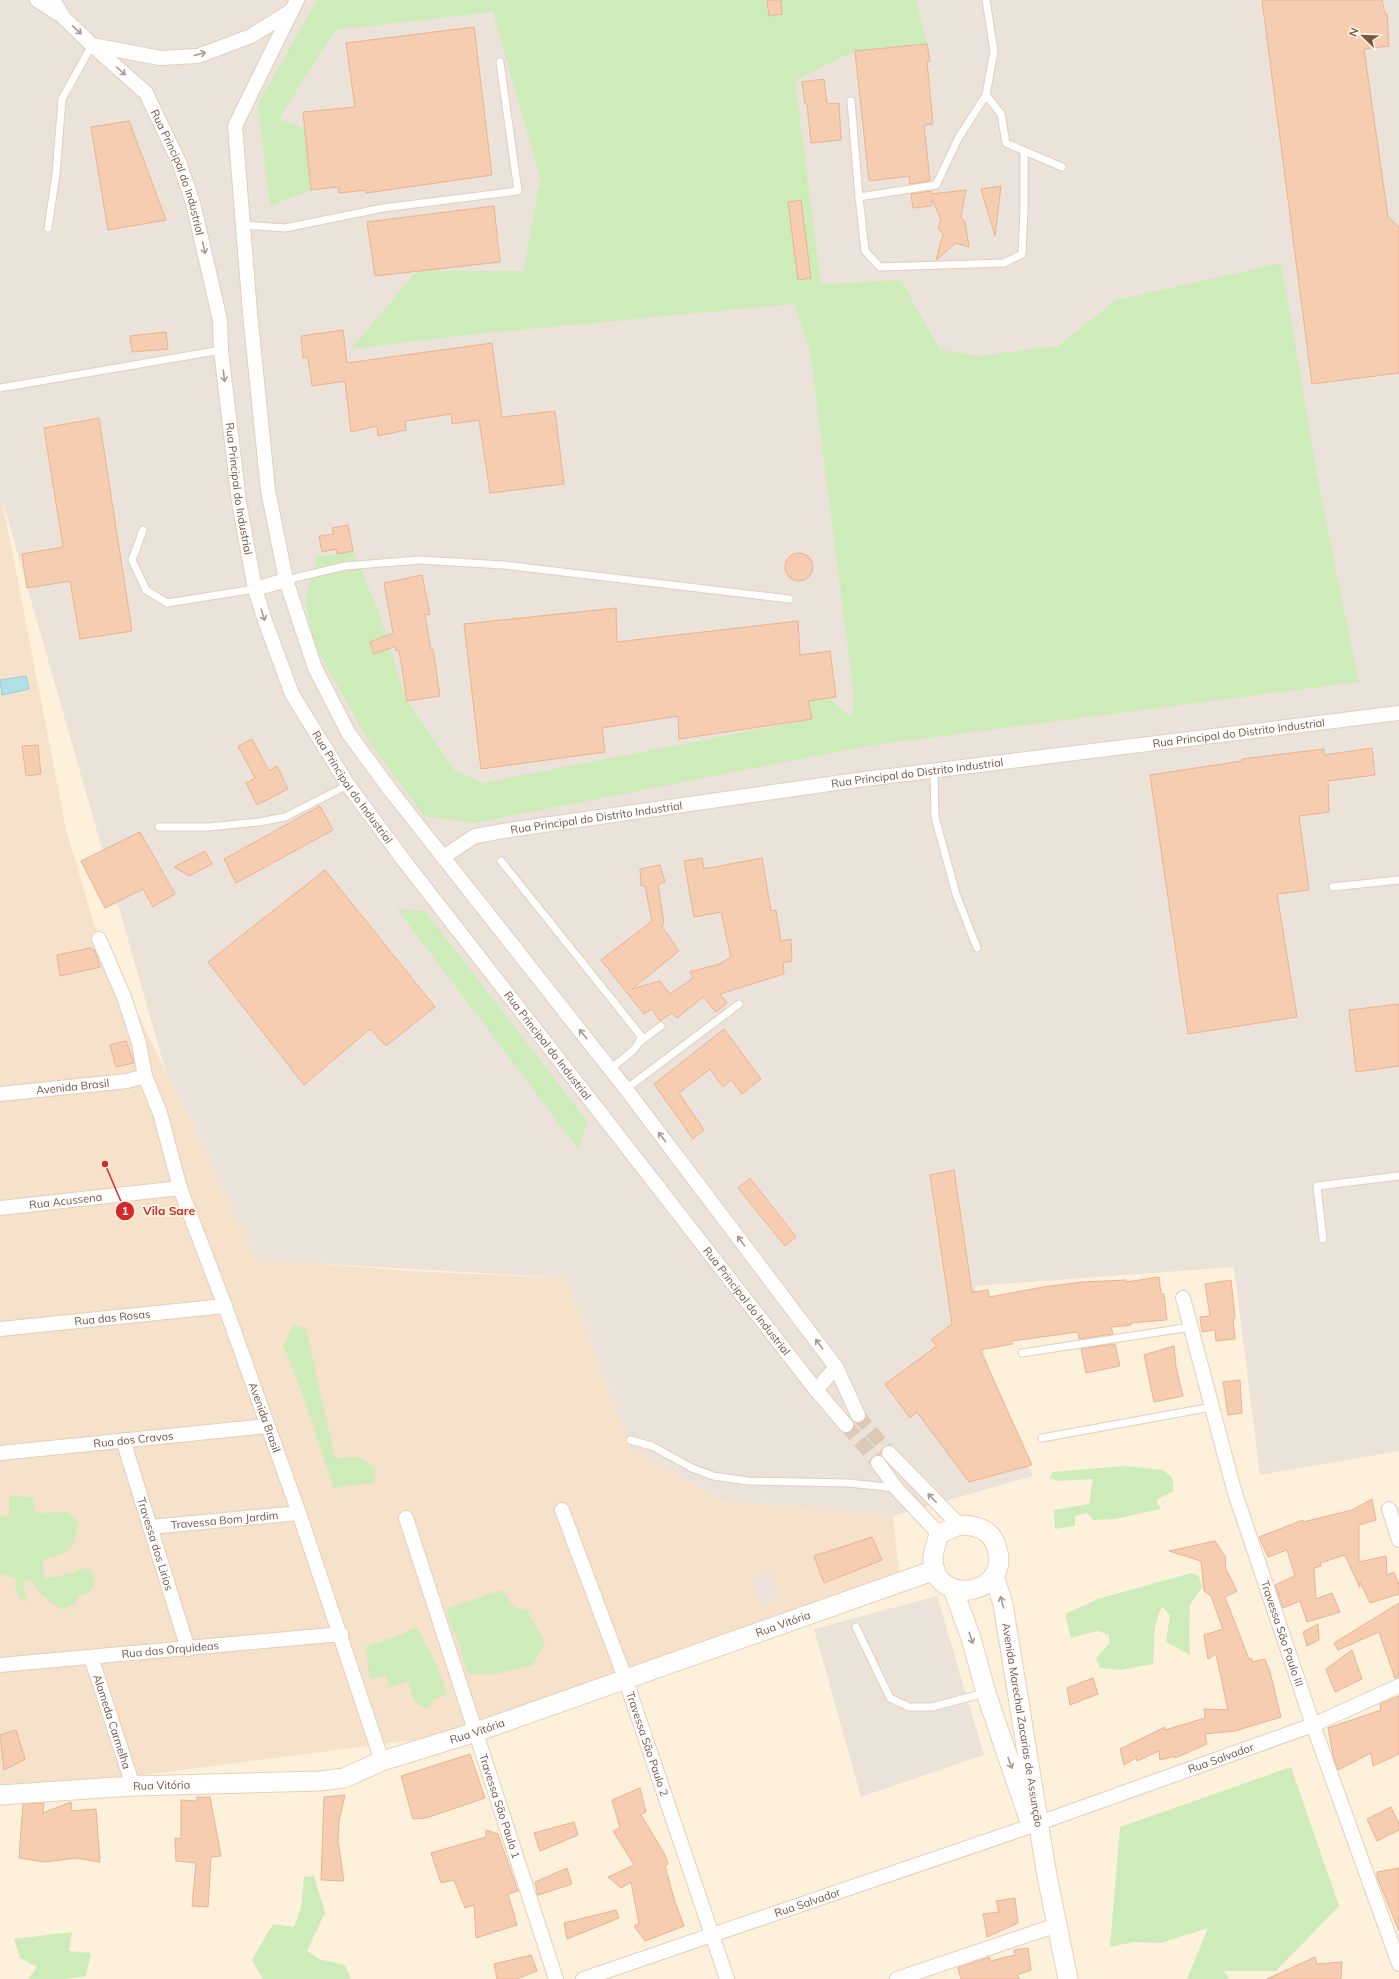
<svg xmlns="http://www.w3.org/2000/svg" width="1399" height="1979" viewBox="0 0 1399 1979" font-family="Mulish,sans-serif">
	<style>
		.residential { fill: #f6e2ca }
		.industrial { fill: #ebe2d9 }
		.green { fill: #ceecba }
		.water { fill: #b0e0e8; stroke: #95d0db }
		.building { fill: #f6cdb1; stroke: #eab390 }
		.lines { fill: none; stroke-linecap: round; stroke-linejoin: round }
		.street-tunnel { stroke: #dccab6; stroke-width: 14; stroke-dasharray: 14 7; stroke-linecap: butt }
		.lane-casing { stroke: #e4cebb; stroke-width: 9 }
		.street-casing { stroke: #e4cebb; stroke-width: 16 }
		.secondary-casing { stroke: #eacfb7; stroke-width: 21 }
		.lane { stroke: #fff; stroke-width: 7 }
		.street { stroke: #fff; stroke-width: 14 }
		.secondary { stroke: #fff; stroke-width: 19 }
		.oneway { stroke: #ac998e }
		.labels { text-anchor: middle; stroke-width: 4; stroke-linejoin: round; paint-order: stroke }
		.street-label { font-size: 11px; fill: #755543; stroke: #fff5e4 }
		.leader { fill: none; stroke: #d62828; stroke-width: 1.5 }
		.callout-dot { fill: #d62828; stroke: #fff5e4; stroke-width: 1.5 }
		.mark-label { font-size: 12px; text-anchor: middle; font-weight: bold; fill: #fff }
		.callout-label { font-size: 12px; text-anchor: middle; font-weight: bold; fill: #d62828; stroke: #fff5e4; stroke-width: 4; stroke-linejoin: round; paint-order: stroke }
	</style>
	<rect width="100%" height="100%" fill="#fef1dc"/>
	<path class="residential" d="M0,499H2L66,829L94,924L257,1259L411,1271L566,1278L631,1450L722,1500L893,1516L900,1581L476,1732L121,1778L0,1792Z"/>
	<g class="industrial">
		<path d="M0,0H1399V1451L1260,1475L1234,1267L975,1286L984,1354L1033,1476L893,1516L722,1500L631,1450L566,1278L257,1260L165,1069L2,499H0Z"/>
		<path d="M772,1570L775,1599L760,1605L753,1579Z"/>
		<path d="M937,1596L984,1755L861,1797L814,1629Z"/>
	</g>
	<g class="green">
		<path d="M317,0H916L927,44L855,51L795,80L821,284L901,280L940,350L979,356L1058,346L1116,300L1281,263L1324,512L1359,682L867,746L475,823L424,816L370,743L315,646L305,601L317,557L353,551L377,608L407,701L454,770L482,783L812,719L808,701L829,698L852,718L854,696L810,350L794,304L466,335L351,349L417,271H524L540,177L493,12L335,30L279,119L305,128L311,190L270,206L258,104Z"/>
		<path d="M397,909L425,911L587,1121L579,1150Z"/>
		<path d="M293,1326L306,1328L335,1458L359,1457L375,1468L374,1483L334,1488C317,1441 304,1392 283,1345Z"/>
		<path d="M1125,1466L1163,1470L1172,1477L1174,1491L1156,1500L1161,1509L1115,1519L1094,1520L1087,1513L1075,1516V1526L1055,1529L1054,1510L1089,1504L1093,1479L1058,1481L1049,1478L1053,1472Z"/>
		<path d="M9,1495L33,1498L35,1513L68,1512L78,1522C75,1551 69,1552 43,1560L44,1579L74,1573L80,1568L91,1570C98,1584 95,1592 79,1596L75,1606L69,1605L64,1610C51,1605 39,1593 32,1581L25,1579L24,1586L27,1601L19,1599L15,1588L16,1579L4,1574L0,1576V1517L9,1516Z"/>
		<path d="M1191,1573L1199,1576L1202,1587L1190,1605L1189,1630L1190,1655L1166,1642L1170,1615L1162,1607C1152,1625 1155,1644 1153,1664L1120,1670L1100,1668L1096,1658L1109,1644V1635L1098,1631L1071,1638L1065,1614L1098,1599Z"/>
		<path d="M502,1590L514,1607L527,1610L545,1642L533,1665L495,1674H467L459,1642L449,1621L447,1608Z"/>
		<path d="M417,1627L437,1665L447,1694L434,1699L427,1709L414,1702L408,1681L389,1688L386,1676L370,1679L365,1647L400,1635Z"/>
		<path d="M1291,1767L1339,1906L1276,1971H1224L1229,1979H1187L1208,1928L1161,1943L1134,1942L1110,1947L1120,1827Z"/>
		<path d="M314,1876L325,1913L307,1951L319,1959L345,1965L351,1979H263L252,1960L273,1924L294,1927L301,1908L304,1877Z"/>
		<path d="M72,1932L69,1951L91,1953L86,1976L64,1979H28L37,1967L20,1958L14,1939Z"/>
	</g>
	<path class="water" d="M26,676L29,689L2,695L0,680Z"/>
	<g class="building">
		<path d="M767,0H781L782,14L769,16Z"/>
		<path d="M1262,0H1382L1385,14H1387L1389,46L1364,49L1388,217L1399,227V373L1312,384Z"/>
		<path d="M474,27L492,175L366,193V190L339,193L338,187L311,190L303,112L355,107L346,43Z"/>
		<path d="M927,44L930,61L927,62L933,124L924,125L930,181L910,184L909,176L869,181L855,51Z"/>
		<path d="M824,79L827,104L839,103L841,140L811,143L807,104H805L802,82Z"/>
		<path d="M129,121L166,220L108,230L91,127Z"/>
		<path d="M1001,186L995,236L981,189Z"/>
		<path d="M966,190L961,217L965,222L969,247L956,243L936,260L943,234L938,228L941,220L932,199V206L913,208L911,194L931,191V194Z"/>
		<path d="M801,200L811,278L798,280L788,202Z"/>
		<path d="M494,206L500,262L375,276L367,222Z"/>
		<path d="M343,330L347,363L492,343L502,417L555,411L564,484L490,493L479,420L452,424L451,414L405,421L406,430L378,436L377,426L351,432L345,381L312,386L308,357L303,358L301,336Z"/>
		<path d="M166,332L168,349L132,352L130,336Z"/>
		<path d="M99,418L132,631L80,639L70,581L27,588L22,554L63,547L44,428Z"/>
		<path d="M348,525L353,551L337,554L336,549L322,552L319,536L334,534L332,528Z"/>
		<circle cx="799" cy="567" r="14"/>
		<path d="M422,575L430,614L425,615L431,650L433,649L440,696L407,701L399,650L396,651V646L374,654L370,642L393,633L384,583Z"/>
		<path d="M616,608L617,642L798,621L800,655L830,651L836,697L808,701L812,719L679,739L678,716L602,728L605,752L481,769L464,624Z"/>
		<path d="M252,739L269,771L277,766L288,789L257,805L246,783L255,778L238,746Z"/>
		<path d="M38,745L41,774L26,776L22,746Z"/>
		<path d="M1372,748L1375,775L1328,781L1329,812L1299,816L1309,890L1277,894L1297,1017L1188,1034L1150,775L1242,761V759L1324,749V755Z"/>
		<path d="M320,806L333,830L236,883L224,859Z"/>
		<path d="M140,832L175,894L153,907L143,889L105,908L81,861Z"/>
		<path d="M205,851L212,864L189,876L174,867Z"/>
		<path d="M702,858L704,869L762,858L771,911L776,910L781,941L791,939L792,961L783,963L784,974L720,994L727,1003L716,1012L703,997L677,1018L672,1013L660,1021L652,1009L644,1014L601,960L652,921L645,886H641L640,869L660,865L665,882L658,885L664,924L661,925L679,951L632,989L660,981L670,994L693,978L690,972L719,964L731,957L721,912L694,917L684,861Z"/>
		<path d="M325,870L435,1007L386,1046L370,1029L304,1085L208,962Z"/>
		<path d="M90,948L95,951L100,967L60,976L57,955Z"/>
		<path d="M1399,1004V1066L1356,1072L1349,1010Z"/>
		<path d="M724,1029L761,1079L742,1094L731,1080L723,1087L710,1069L679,1093L704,1130L693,1139L654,1084Z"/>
		<path d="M126,1041L134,1063L116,1067L110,1045Z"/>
		<path d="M954,1170L972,1292L988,1290L989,1297L1043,1287L1082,1282L1126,1280V1282L1159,1277L1161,1294H1164L1167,1320L1131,1323V1325L1111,1327L1113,1334L1079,1339L1078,1332L1012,1341V1344L980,1350L1032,1465L969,1482L917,1412L910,1418L885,1384L937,1346L931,1340L952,1324L930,1175Z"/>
		<path d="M750,1178L796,1237L785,1246L738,1188Z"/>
		<path d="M1231,1280L1235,1318L1233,1320L1235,1339L1216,1341L1215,1330L1202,1332L1200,1317L1210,1316L1205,1284Z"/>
		<path d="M1115,1344L1120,1366L1086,1373L1081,1349Z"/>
		<path d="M1174,1346L1176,1367L1183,1396L1154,1402L1144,1355Z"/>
		<path d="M1240,1380L1242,1413L1228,1415L1223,1382Z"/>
		<path d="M1372,1499L1376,1520L1359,1525V1562L1386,1556L1387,1575L1394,1572L1399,1585V1594L1370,1603L1360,1582V1588L1345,1555L1320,1563L1321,1566L1314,1568L1316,1599L1332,1593L1340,1612L1307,1622L1300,1601L1283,1608L1275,1585L1295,1576L1287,1550L1268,1557L1259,1537L1303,1520V1522L1352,1510Z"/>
		<path d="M872,1537L882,1560L824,1583L814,1556Z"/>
		<path d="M1215,1541L1225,1556L1226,1569L1237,1591L1225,1597L1249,1659H1252V1662L1265,1659L1270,1672L1281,1717L1235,1731L1205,1734L1207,1744L1175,1758V1756L1160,1760L1159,1751L1137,1761L1136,1758L1124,1765L1120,1749L1165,1727V1730L1205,1718L1204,1709L1228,1710L1216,1654L1208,1659L1204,1635L1223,1629L1211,1596L1204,1591L1201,1561L1169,1551Z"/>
		<path d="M1399,1603V1678H1395L1379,1632L1338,1650L1334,1643Z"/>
		<path d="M1318,1624L1319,1640L1307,1646L1303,1632Z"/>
		<path d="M1352,1650L1362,1679L1335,1692L1326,1669Z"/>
		<path d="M1093,1678L1098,1694L1070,1705L1067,1688Z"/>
		<path d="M1399,1696V1754L1373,1766L1371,1753L1338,1770L1333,1755L1328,1728L1381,1710L1380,1704Z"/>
		<path d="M16,1730L25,1759L4,1770L0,1735Z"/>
		<path d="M470,1754L485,1798L426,1818L413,1819L401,1776Z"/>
		<path d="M640,1788L646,1812L641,1815L664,1853L668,1864L665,1866L675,1902L684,1926L645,1941L634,1926L639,1924L631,1882L621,1888L608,1877L634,1865L613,1831L620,1828L612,1800Z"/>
		<path d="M345,1795L339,1821L338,1841L344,1881L321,1880L324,1797Z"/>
		<path d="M197,1797H210L221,1856L211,1857L208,1907L192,1906L196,1863L176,1861L175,1838L181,1839V1800L197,1801Z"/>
		<path d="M71,1802L72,1811L96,1809L100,1862L76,1858L45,1862L19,1858L23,1804L44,1803L43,1813Z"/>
		<path d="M1391,1807L1399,1824V1830L1377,1841L1367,1819Z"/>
		<path d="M574,1822L578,1835L540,1851L534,1833Z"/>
		<path d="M486,1830L498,1834L518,1891L508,1894L517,1925L476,1938L474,1905L465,1908L454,1880L441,1883L431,1853L486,1837Z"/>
		<path d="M567,1868L572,1884L538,1895L535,1882Z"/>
		<path d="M1399,1868V1931L1377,1877V1872Z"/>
		<path d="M1015,1898L1018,1923L987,1937L983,1914L999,1912L996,1901Z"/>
		<path d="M616,1910L619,1918L567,1939L564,1923Z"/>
		<path d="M1028,1948L1031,1970L1017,1975L1020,1979H961L958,1968L989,1957L991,1961L1015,1955L1014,1950Z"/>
		<path d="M531,1955L537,1971L517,1979H497L494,1964Z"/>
		<path d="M1315,1957L1317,1964L1342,1962L1341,1979H1267Z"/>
	</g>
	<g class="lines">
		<g class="street-tunnel">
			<path d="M858,1415L889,1453"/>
			<path d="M846,1425L878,1463"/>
		</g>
		<g class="lane-casing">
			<g id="lane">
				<path d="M986,95L1001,114L1006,143L1062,167"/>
				<path d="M851,101L859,197L936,185L959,137L986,95L994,51L986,0"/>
				<path d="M859,197L865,251L880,267L1004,263L1022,254L1024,209V151"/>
				<path d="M243,225L285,228L383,208L518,191L500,62"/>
				<path d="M48,228L56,174L62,99L92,45"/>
				<path d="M0,388L221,350"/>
				<path d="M143,530L132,560L146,590L167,603L255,589"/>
				<path d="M286,580L345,566L419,560L504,565L789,599"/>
				<path d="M934,771L935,817L956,894L977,948"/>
				<path d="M159,827H208L259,822L285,817L348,785"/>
				<path d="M501,861L641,1036C640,1049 620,1060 610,1069"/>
				<path d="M1333,887L1399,880"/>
				<path d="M641,1041L661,1026"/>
				<path d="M626,1089L739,1004"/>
				<path d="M1323,1239L1317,1186L1399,1176"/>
				<path d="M1022,1353L1191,1327"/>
				<path d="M1042,1438L1212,1407"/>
				<path d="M630,1440L652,1446L692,1468L713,1476L748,1481L848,1483L896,1488"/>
				<path d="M856,1627L890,1698L909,1707H932L985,1693"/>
			</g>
		</g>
		<g class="street-casing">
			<g id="street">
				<path d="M37,0L60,15"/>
				<path d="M53,0L64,18L92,45L160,58L198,56L251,36L291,11"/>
				<path d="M297,0L235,126L250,313L268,490L286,580L315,668L349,734L391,791L626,1089L836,1367L858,1415"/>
				<path id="s1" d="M92,45L146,93L179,162L193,203L220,320L221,350L239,502L255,589L264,618L292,694L348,785L405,862L816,1390L846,1425"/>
				<path d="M255,589L286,580"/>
				<path id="s2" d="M443,857L475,836L509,830L857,780L1399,713"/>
				<path id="s3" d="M99,939L124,997L139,1043L145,1076L160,1113L180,1188L225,1306L299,1513L382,1761"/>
				<path id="s4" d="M0,1094L127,1081L145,1076"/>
				<path id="s5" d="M0,1208L180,1188"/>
				<path id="s6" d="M1183,1298L1234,1490L1313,1725L1399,1964"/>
				<path id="s7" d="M0,1329L225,1306"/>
				<path d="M816,1390L836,1367"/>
				<path id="s8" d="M123,1440L188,1649"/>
				<path id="s9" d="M0,1453L267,1426"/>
				<path d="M889,1453L959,1525"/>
				<path d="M878,1463L896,1488L939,1534"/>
				<path d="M1389,1509L1399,1540"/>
				<path id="s10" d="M562,1510L625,1678L727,1979"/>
				<path id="s11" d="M406,1518L556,1979"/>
				<path id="s12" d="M150,1527L299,1513"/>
				<path id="s13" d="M91,1657L133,1786"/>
				<path id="s14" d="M0,1665L341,1634"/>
				<path id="s15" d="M1039,1823L1313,1725L1399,1686"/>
				<path id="s16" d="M583,1979L1031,1826"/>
				<path d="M897,1979L1057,1925"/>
			</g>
		</g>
		<g class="secondary-casing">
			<g id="secondary">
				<path d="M959,1525C974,1525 989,1528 995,1543C1017,1593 937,1610 933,1561C932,1552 937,1543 939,1534Z"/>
				<path id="s17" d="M994,1576L1003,1604L1047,1876L1068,1979"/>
				<path d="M953,1589L971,1638L986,1693L1029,1819"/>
				<path id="s18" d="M0,1795L133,1786L320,1781L344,1778L382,1761L476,1732L935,1570"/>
			</g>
		</g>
		<use href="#lane" class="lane"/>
		<use href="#street" class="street"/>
		<use href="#secondary" class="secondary"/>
	</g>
	<defs><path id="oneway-shaft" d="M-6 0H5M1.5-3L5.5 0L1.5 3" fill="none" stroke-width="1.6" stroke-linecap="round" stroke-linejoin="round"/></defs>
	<g class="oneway">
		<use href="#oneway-shaft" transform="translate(77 30) rotate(43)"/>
		<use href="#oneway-shaft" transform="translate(200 54) rotate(-15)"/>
		<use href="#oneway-shaft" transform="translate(121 71) rotate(42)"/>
		<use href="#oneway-shaft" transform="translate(204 248) rotate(77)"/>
		<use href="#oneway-shaft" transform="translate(224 376) rotate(83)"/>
		<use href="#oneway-shaft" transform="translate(263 615) rotate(72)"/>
		<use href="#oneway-shaft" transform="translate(583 1034) rotate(-128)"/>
		<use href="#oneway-shaft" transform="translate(662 1137) rotate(-127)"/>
		<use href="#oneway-shaft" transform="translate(741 1241) rotate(-127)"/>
		<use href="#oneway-shaft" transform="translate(819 1344) rotate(-127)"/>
		<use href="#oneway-shaft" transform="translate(932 1498) rotate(-134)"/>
		<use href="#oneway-shaft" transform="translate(1002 1602) rotate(-104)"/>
		<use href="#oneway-shaft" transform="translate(971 1638) rotate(72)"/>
		<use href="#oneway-shaft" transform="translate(1010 1763) rotate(71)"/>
	</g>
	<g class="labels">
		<g class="street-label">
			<text dy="4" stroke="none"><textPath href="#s1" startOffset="158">Rua Principal do Industrial</textPath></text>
			<text dy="4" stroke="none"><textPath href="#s1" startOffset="482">Rua Principal do Industrial</textPath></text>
			<text dy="4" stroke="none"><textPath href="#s2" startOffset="809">Rua Principal do Distrito Industrial</textPath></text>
			<text dy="4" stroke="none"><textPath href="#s2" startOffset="485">Rua Principal do Distrito Industrial</textPath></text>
			<text dy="4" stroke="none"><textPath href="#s1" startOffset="806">Rua Principal do Industrial</textPath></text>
			<text dy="4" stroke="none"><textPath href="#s2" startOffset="161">Rua Principal do Distrito Industrial</textPath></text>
			<text dy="4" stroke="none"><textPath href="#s1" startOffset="1130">Rua Principal do Industrial</textPath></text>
			<text dy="4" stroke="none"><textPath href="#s4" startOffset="73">Avenida Brasil</textPath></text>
			<text dy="4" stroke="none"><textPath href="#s5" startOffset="66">Rua Acussena</textPath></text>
			<text dy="4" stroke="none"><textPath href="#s1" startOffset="1454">Rua Principal do Industrial</textPath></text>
			<text dy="4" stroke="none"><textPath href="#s7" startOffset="113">Rua das Rosas</textPath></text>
			<text dy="4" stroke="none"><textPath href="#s3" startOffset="507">Avenida Brasil</textPath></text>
			<text dy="4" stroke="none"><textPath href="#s9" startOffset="134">Rua dos Cravos</textPath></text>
			<text dy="4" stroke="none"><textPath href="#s12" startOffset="75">Travessa Bom Jardim</textPath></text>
			<text dy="4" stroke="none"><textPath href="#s8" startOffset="109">Travessa dos Lirios</textPath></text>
			<text dy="4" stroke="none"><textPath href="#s18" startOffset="810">Rua Vitória</textPath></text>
			<text dy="4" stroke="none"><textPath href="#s6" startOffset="350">Travessa São Paulo III</textPath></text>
			<text dy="4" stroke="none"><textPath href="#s14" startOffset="171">Rua das Orquideas</textPath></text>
			<text dy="4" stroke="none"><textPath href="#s13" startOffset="68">Alameda Carmelha</textPath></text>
			<text dy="4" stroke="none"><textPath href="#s17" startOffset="152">Avenida Marechal Zacarias de Assunção</textPath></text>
			<text dy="4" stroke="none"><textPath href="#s18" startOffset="486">Rua Vitória</textPath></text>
			<text dy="4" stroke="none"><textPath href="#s10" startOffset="249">Travessa São Paulo 2</textPath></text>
			<text dy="4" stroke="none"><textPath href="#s15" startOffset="193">Rua Salvador</textPath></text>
			<text dy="4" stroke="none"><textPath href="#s18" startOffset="162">Rua Vitória</textPath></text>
			<text dy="4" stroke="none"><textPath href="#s11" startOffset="303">Travessa São Paulo 1</textPath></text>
			<text dy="4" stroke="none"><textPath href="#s16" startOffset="237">Rua Salvador</textPath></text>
		</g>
	</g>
	<path class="leader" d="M105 1164L125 1211"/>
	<g class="callout-dot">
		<circle cx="105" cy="1164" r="4"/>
		<circle cx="125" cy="1211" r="10"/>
	</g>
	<g class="mark-label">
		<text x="125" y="1215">1</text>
	</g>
	<g class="callout-label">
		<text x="169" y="1215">Vila Sare</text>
	</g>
	<g transform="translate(1363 36) rotate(293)" stroke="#fff5e4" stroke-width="3" paint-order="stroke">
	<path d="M0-3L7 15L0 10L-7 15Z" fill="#755543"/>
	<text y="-6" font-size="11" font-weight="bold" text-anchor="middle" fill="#755543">N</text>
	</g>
</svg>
